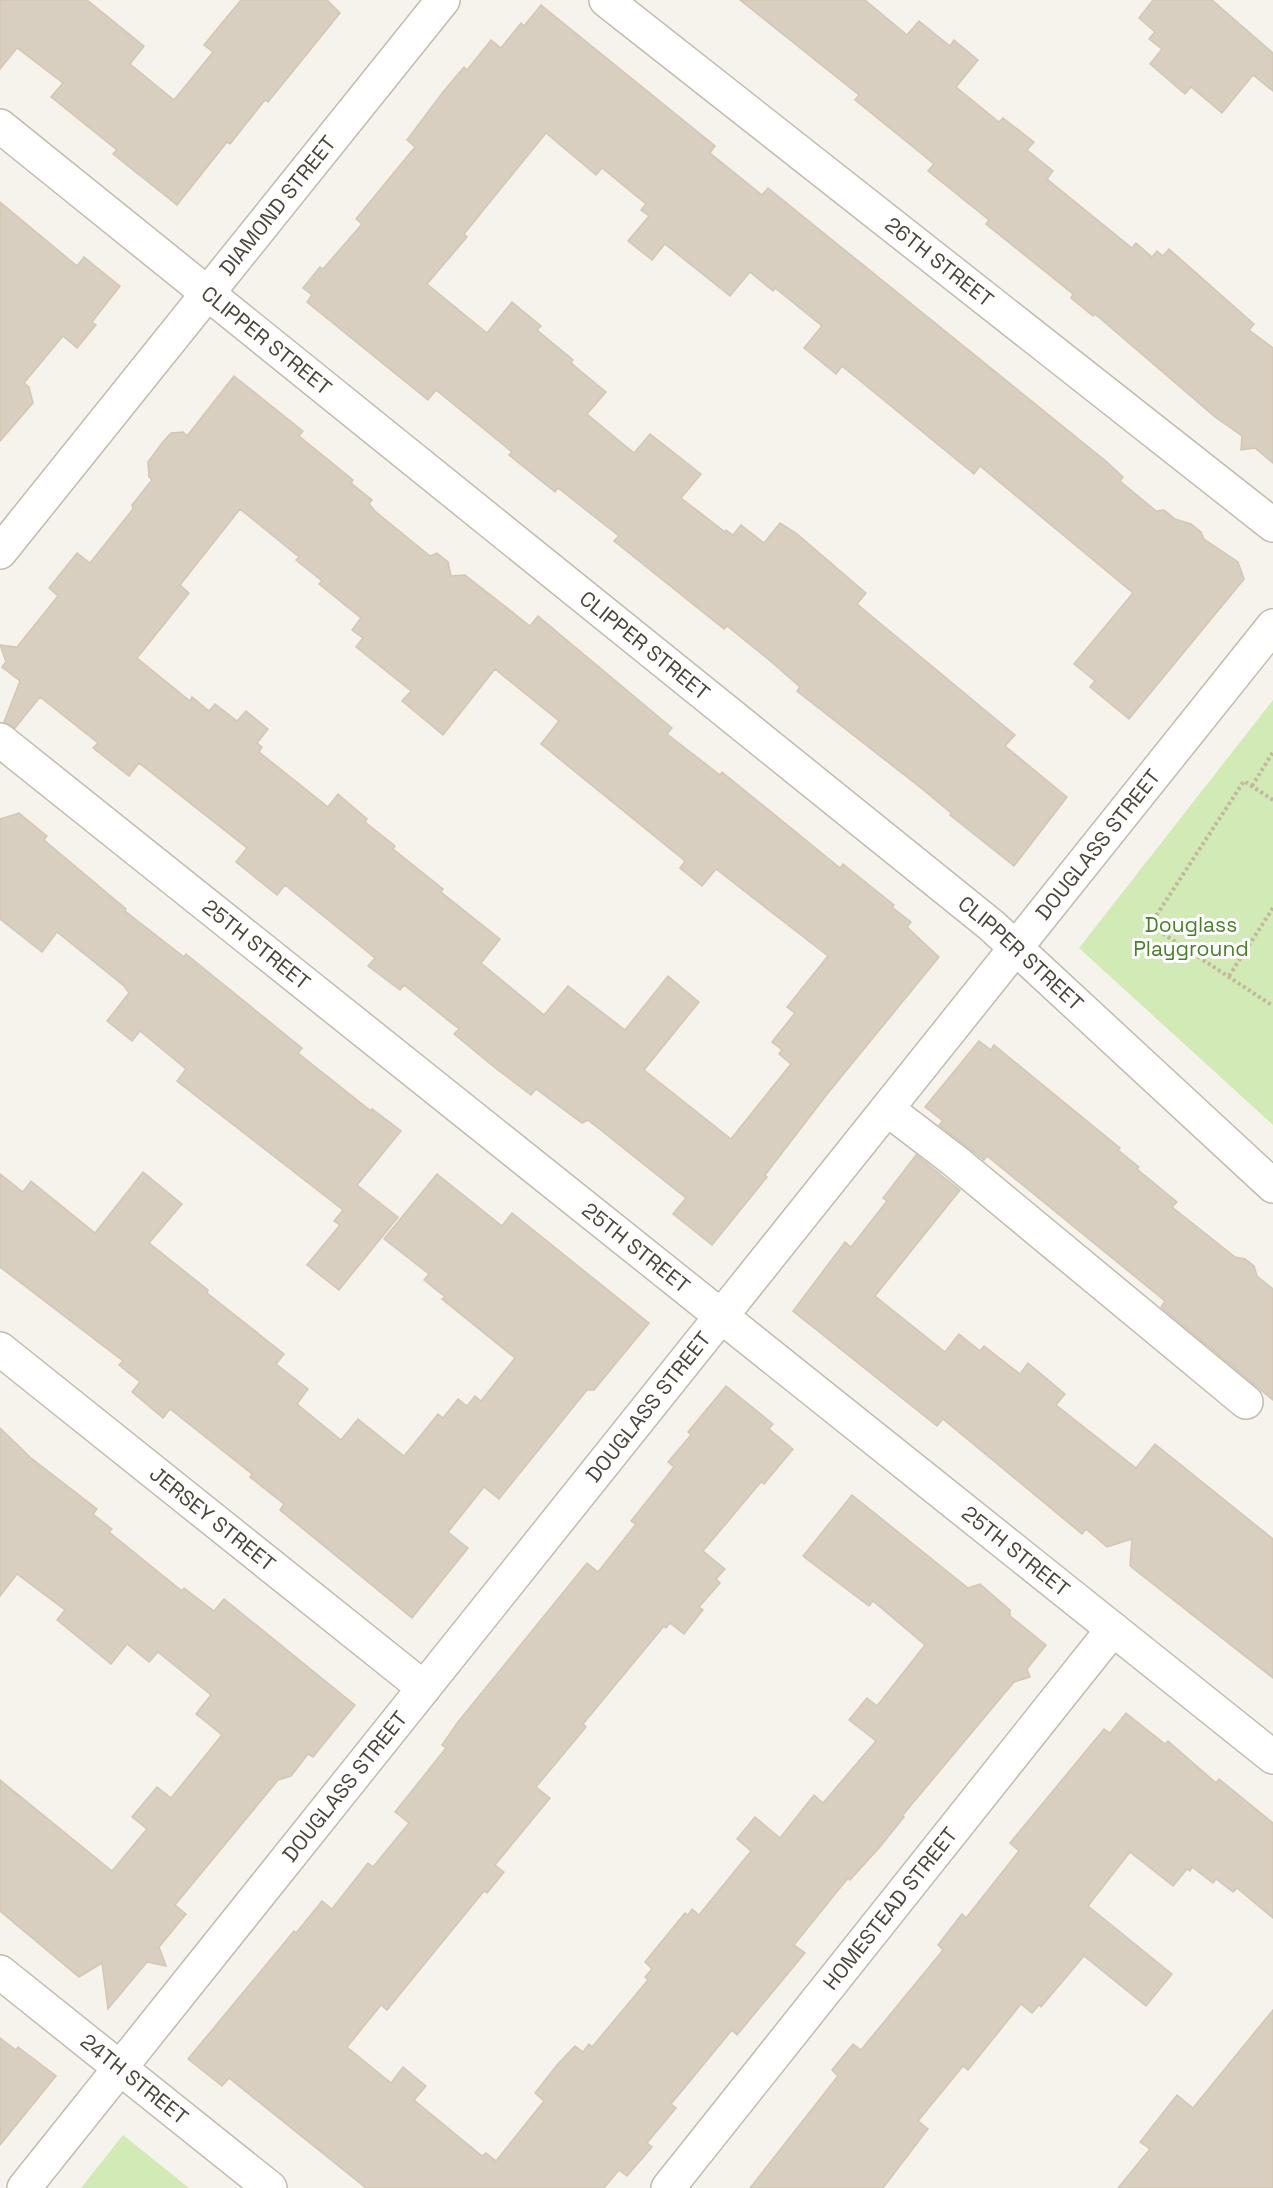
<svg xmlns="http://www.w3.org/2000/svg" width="1273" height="2188" viewBox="0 0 1273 2188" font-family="'Space Grotesk',sans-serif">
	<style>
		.green { fill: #d2eab5 }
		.building { fill: #d8cfc1; stroke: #d3c7b4; stroke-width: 1.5; fill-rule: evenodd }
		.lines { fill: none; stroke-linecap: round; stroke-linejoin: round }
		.minor-casing { stroke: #c2bbae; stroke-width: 36 }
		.path { stroke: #c4b79f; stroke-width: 4; stroke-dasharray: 3 3; stroke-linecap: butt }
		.minor { stroke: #fff; stroke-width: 33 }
		.labels { text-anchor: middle; stroke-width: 6; stroke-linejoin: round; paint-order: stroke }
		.street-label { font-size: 21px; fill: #4b4439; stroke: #fff }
		.park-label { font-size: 21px; fill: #4a7f2a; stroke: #fff }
	</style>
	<rect width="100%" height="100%" fill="#f6f3ec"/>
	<g class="green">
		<path d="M1273,700V1125L1079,948Z"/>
		<path d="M123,2135L189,2188H81Z"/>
	</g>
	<g class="building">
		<path d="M0,0H87L144,46L130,64L174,100L213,52L204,45L241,0H327L340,13L268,102L265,100L230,144L227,142L177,205L113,154L117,150L51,97L63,83L17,48L0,69Z"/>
		<path d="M740,0H865L907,35L919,21L950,46L954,40L978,60L956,87L999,122L1003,118L1034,142L1027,150L1053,171L1047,179L1132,248L1136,243L1152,257L1157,251L1163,256L1169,249L1254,324L1249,330L1273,348V463L1255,448L1241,450L1242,436L1215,417L1095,314L1093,316L1071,298L1073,294L986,224L989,220L928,171L934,164L855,100L859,95Z"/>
		<path d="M1153,0H1212L1273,53V91L1253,75L1222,113L1191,87L1185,94L1150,64L1162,49L1149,39L1155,32L1139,18Z"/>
		<path d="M541,5L715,146L710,153L762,195L768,188L1107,462L1123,477L1120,481L1156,511L1164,510L1175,519L1191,524L1201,532L1204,539L1238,562L1244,579L1129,719L1090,687L1095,681L1074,664L1133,593L980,466L974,474L842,366L836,374L804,348L822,326L775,288L773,291L750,272L730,296L665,244L652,260L628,241L649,216L641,210L646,204L602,168L596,175L546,133L464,234L467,237L427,284L487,333L512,302L541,326L537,330L573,360L571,363L606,392L587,414L634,453L650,434L701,474L681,498L725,532L726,530L733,535L741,525L764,543L780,523L796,533L866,593L857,604L1015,735L1005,746L1067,797L1014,866L950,815L951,813L921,788L797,691L800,687L768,659L727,626L724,629L614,541L619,536L558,488L555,492L509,455L512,452L436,390L428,400L307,302L312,295L303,288L320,267L323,269L362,224L356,219L415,147L407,140L443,92L464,67L467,70L491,40L501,48L521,23L524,26Z"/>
		<path d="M0,202L77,266L84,257L120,286L92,322L96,325L77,348L63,336L24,383L29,387L33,403L0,441Z"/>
		<path d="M234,376L303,431L299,436L353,480L351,483L372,500L369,504L376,512L430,556L437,553L448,562L451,576L465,575L530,626L538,616L672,728L667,734L720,775L722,772L840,868L843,864L894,905L892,907L911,922L907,927L939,957L828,1093L765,1175L767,1177L712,1245L673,1214L686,1198L588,1120L582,1123L536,1089L531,1095L494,1067L454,1034L459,1029L404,985L400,990L368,966L375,958L285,885L277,895L236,862L247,848L139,763L129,776L93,748L98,743L40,697L15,728L4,722L20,681L2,667L6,662L0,645L17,647L58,596L49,588L77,553L90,563L133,509L132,505L152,480L149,477L148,462L162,443L171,433L183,432L187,436ZM240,509L299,557L296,560L322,581L319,584L361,618L352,630L363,638L356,647L411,691L402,701L443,735L495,669L559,721L541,744L685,861L680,868L702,886L716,869L828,956L787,1007L795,1013L772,1042L782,1050L779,1054L791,1064L731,1139L644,1070L699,1002L668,976L625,1030L568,986L544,1015L481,963L500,939L441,892L443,889L393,849L395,846L365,822L367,819L338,794L328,807L259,752L262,747L257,743L268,729L246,711L237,721L215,704L209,711L192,697L190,701L137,658L189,593L180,585Z"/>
		<path d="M19,813L47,836L44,840L126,909L125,911L184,957L186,954L302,1048L298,1053L371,1111L372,1109L401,1131L357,1185L398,1217L339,1290L307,1265L340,1225L334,1221L343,1210L177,1081L186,1069L140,1031L132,1041L107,1021L129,993L124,986L57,932L42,952L0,919V819Z"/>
		<path d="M979,1041L991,1050L994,1045L1120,1148L1118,1150L1139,1167L1137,1169L1177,1202L1172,1207L1235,1257L1245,1259L1254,1266L1257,1276L1273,1289V1400L1161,1307L1165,1301L987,1156L984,1160L939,1125L943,1121L925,1107Z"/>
		<path d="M916,1155L960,1190L875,1296L945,1352L959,1334L980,1351L984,1346L1020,1374L1028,1363L1065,1394L1056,1405L1136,1468L1155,1444L1273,1539V1678L1130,1566L1132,1539L1107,1547L1086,1529L1082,1534L943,1419L937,1426L793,1311L845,1242L851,1247L887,1201L883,1198Z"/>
		<path d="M143,1172L182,1204L149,1243L208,1290L207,1293L284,1354L276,1364L308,1389L297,1404L341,1440L358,1419L404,1456L438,1414L443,1418L458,1399L467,1406L475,1396L481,1401L515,1358L442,1299L445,1297L424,1280L429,1274L384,1239L437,1174L502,1226L512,1213L649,1323L594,1390H587L499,1499L484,1487L448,1532L468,1548L412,1618L280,1510L284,1504L250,1477L252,1474L170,1409L163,1418L132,1392L140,1382L119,1365L123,1361L0,1267V1174L23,1192L31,1181L95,1233Z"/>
		<path d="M726,1386L773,1424L769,1429L793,1449L764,1484L761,1482L703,1551L725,1569L716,1579L720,1583L699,1607L703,1610L684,1634L670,1623L666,1628L664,1626L583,1724L586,1727L536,1787L550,1798L495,1865L504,1872L487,1893L484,1891L387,2010L381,2005L347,2047L391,2083L403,2067L426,2086L414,2100L482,2156L486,2153L496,2161L544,2101L535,2093L557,2065L575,2046L583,2052L589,2044L592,2047L648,1980L645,1977L652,1969L645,1962L685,1913L688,1915L692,1909L699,1915L751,1851L737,1839L755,1817L780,1838L814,1795L823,1803L876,1741L849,1720L867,1698L877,1706L925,1645L873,1601L869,1606L803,1556L852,1495L968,1588L980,1584L1010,1610V1616L1046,1645L1027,1669L1030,1677L1014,1682L902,1816L904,1817L879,1848L850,1880L848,1878L794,1945L805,1953L737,2035L732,2030L671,2104L676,2108L647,2143L652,2147L627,2176L619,2170L604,2188H366L229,2078L222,2086L188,2059L294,1931L296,1933L322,1901L332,1909L368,1863L373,1867L409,1823L395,1812L446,1748L442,1745L458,1722L587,1563L598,1572L636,1524L631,1521L674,1467L668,1462L691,1435L688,1432Z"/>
		<path d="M0,1428L31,1458L97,1509L93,1514L112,1529L109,1532L182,1591L184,1588L214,1611L224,1599L355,1705L313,1757L308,1754L291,1776L278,1780L175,1905L186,1914L159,1947L166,1966L147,1962L108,2009L102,1963L79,1977L0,1911V1780L112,1871L147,1829L132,1817L157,1787L171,1798L222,1735L196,1714L211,1695L158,1652L149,1662L127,1644L111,1664L57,1620L65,1610L17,1574L0,1596Z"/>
		<path d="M1126,1713L1165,1744L1168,1741L1216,1783L1219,1779L1273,1823V1918L1237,1888L1233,1892L1216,1879L1213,1883L1192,1867L1190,1871L1187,1869L1173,1886L1130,1852L1088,1906L1172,1974L1146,2006L1084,1956L1041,2007L1039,2005L1032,2013L1021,2004L968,2070L963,2066L918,2121L928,2129L883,2188H750L838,2076L832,2070L853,2044L861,2050L943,1950L938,1945L962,1914L966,1918L1019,1851L1010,1843L1104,1729L1110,1733Z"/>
		<path d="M1273,2010V2188H1118L1150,2149L1140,2142L1177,2095L1193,2108Z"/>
		<path d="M0,2038L16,2050L18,2047L56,2076L0,2145Z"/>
	</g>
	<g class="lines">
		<g class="minor-casing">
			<g id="minor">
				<path id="s1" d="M606,0L1273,525"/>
				<path id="s2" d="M0,126L991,925L1273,1186"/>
				<path id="s3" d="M0,552L443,0"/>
				<path id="s4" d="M0,740L1273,1757"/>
				<path d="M887,1109L955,1161L1246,1402"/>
				<path id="s5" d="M0,1349L424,1688"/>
				<path id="s6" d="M0,1972L270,2188"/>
				<path id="s7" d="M24,2188L1273,626"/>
				<path id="s8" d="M668,2188L1113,1629"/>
			</g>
		</g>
		<g class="path">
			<path d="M1252,786L1273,752"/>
			<path d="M1273,800L1244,781L1150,925L1273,1006"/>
			<path d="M1229,976L1273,908"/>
		</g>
		<use href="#minor" class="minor"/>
	</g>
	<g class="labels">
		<g class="street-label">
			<text dy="7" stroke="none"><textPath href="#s3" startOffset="444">DIAMOND STREET</textPath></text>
			<text dy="7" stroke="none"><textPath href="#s1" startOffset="424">26TH STREET</textPath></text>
			<text dy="7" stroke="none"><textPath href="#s2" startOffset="342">CLIPPER STREET</textPath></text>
			<text dy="7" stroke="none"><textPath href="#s2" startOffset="828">CLIPPER STREET</textPath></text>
			<text dy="7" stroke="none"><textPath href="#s7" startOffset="1720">DOUGLASS STREET</textPath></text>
			<text dy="7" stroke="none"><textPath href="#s4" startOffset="328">25TH STREET</textPath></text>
			<text dy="7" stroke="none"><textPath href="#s2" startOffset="1314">CLIPPER STREET</textPath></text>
			<text dy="7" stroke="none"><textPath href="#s4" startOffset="814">25TH STREET</textPath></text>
			<text dy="7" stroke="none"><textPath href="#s7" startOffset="1000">DOUGLASS STREET</textPath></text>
			<text dy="7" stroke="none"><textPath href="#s5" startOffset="272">JERSEY STREET</textPath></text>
			<text dy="7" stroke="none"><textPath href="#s4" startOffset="1300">25TH STREET</textPath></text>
			<text dy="7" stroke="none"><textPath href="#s7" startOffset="514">DOUGLASS STREET</textPath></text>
			<text dy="7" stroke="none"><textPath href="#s8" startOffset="357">HOMESTEAD STREET</textPath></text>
			<text dy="7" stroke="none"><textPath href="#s6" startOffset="172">24TH STREET</textPath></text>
		</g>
		<g class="park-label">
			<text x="1191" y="932">Douglass<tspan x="1191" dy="24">Playground</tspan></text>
		</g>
	</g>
</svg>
